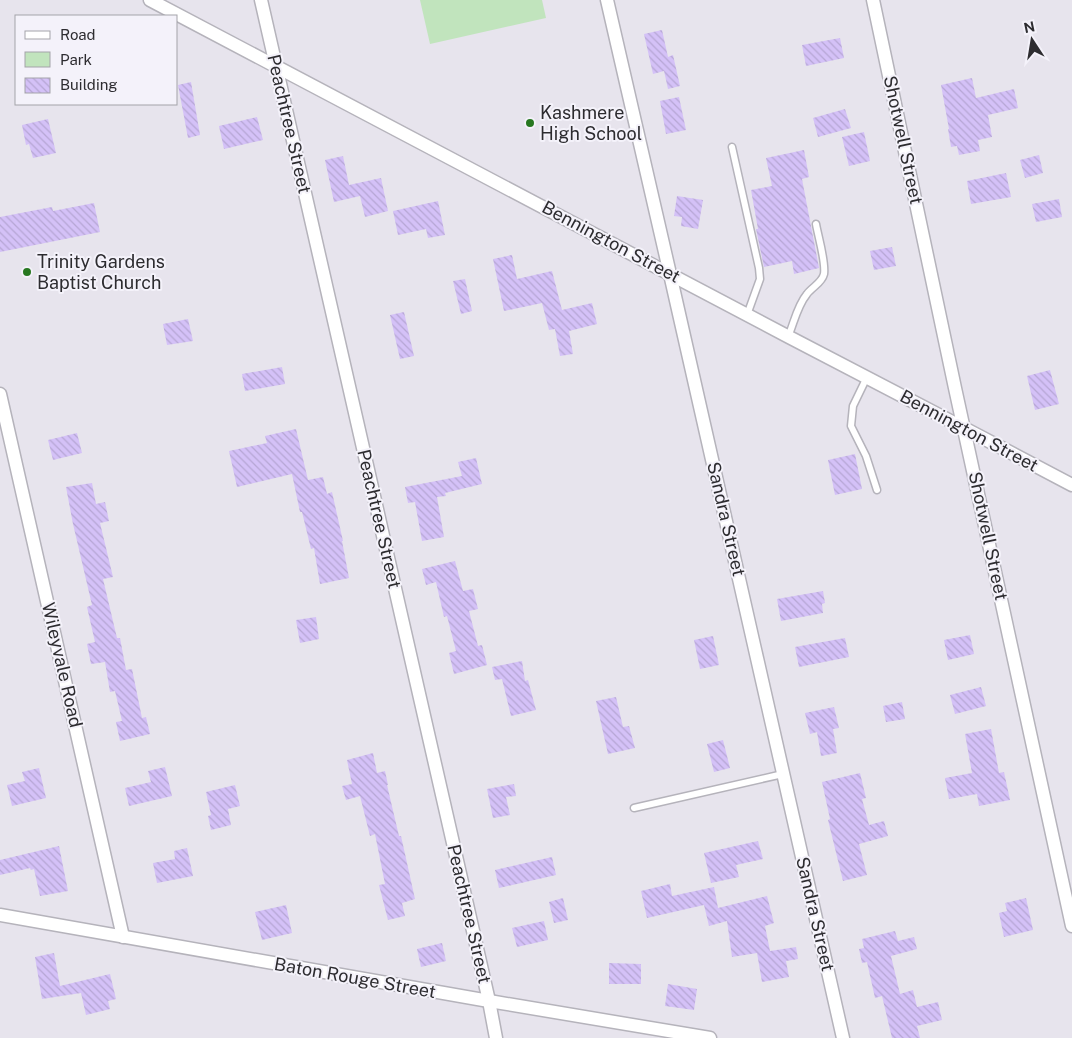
<svg xmlns="http://www.w3.org/2000/svg" width="1072" height="1038" viewBox="0 0 1072 1038" font-family="'Public Sans',sans-serif">
	<style>
		.green { fill: #c1e4bd }
		.building { fill: url(#building-back-hatch) }
		.lines { fill: none; stroke-linecap: round; stroke-linejoin: round }
		.service-casing { stroke: #b5b3bb; stroke-width: 9 }
		.minor-casing { stroke: #b5b3bb; stroke-width: 15 }
		.service { stroke: #fff; stroke-width: 6 }
		.minor { stroke: #fff; stroke-width: 12 }
		.poi-dot { fill: #277720; stroke: #f4f2fa; stroke-width: 2 }
		.labels { text-anchor: middle; stroke-width: 4; stroke-linejoin: round; paint-order: stroke }
		.poi-label { font-size: 18px; fill: #2d2c30; stroke: #f4f2fa; text-anchor: start }
		.street-label { font-size: 18px; fill: #2d2c30; stroke: #f4f2fa }
	</style>
	<defs>
		<pattern id="building-back-hatch" width="6" height="6" patternUnits="userSpaceOnUse" patternTransform="scale(1.25)"><rect width="6" height="6" fill="#d4c1f7"/><path d="M-1 5l2 2M0 0l6 6M5-1l2 2" fill="none" stroke="#b6a6d4"/></pattern>
	</defs>
	<rect width="100%" height="100%" fill="#e7e4ed"/>
	<path class="green" d="M420,0H542L546,18L430,44Z"/>
	<g class="building">
		<path d="M662,30L668,57L673,55L680,86L668,89L664,71L653,74L644,34Z"/>
		<path d="M840,38L844,58L806,66L802,45Z"/>
		<path d="M972,78L976,98L1014,89L1018,108L988,115L992,137L978,140L980,151L959,155L957,146L951,147L948,129H949L941,85Z"/>
		<path d="M191,82L200,135L188,138L178,85Z"/>
		<path d="M679,97L686,130L666,134L660,101Z"/>
		<path d="M845,109L851,128L818,137L813,118Z"/>
		<path d="M257,117L263,140L224,149L219,126Z"/>
		<path d="M48,119L56,153L33,158L29,144L26,145L22,125Z"/>
		<path d="M864,132L870,161L849,166L842,137Z"/>
		<path d="M804,150L809,177L802,179L819,268L794,274L792,261L764,267L756,229H758L751,190L772,186L766,158Z"/>
		<path d="M1039,155L1043,173L1025,178L1020,160Z"/>
		<path d="M343,156L349,185L381,178L388,211L365,217L360,196L334,202L325,160Z"/>
		<path d="M1006,173L1011,197L971,204L967,181Z"/>
		<path d="M677,196L703,200L698,229L681,226L682,217L674,216Z"/>
		<path d="M1059,199L1062,217L1036,222L1032,204Z"/>
		<path d="M438,201L445,235L428,238L426,229L398,235L393,211Z"/>
		<path d="M94,203L100,232L0,252V217L52,207L53,211Z"/>
		<path d="M892,247L896,266L874,270L870,251Z"/>
		<path d="M512,255L517,279L552,271L562,310L592,303L597,324L569,331L573,354L560,356L555,329L549,330L542,303L504,311L493,259Z"/>
		<path d="M465,279L472,311L461,314L453,281Z"/>
		<path d="M404,312L414,356L400,359L390,315Z"/>
		<path d="M188,319L193,341L167,345L163,324Z"/>
		<path d="M282,367L285,384L245,391L242,374Z"/>
		<path d="M1050,370L1059,404L1035,410L1027,376Z"/>
		<path d="M296,429L308,480L323,477L327,494L332,492L343,541H342L349,578L320,584L314,548L311,549L302,512H300L292,474L237,487L229,451L267,443L265,436Z"/>
		<path d="M77,433L82,453L53,460L48,440Z"/>
		<path d="M855,454L862,489L835,495L828,460Z"/>
		<path d="M476,458L482,484L445,493L446,496L437,497L444,537L422,541L415,502L408,503L405,487L462,476L458,462Z"/>
		<path d="M92,483L96,504L105,502L109,521L100,523L113,577L103,579L117,638H120L126,670L132,669L142,718L146,717L150,734L120,741L116,722L122,721L115,691L110,692L105,662L91,664L87,644L95,642L87,607L92,605L73,524L66,487Z"/>
		<path d="M455,561L463,591L473,589L478,609L469,611L478,646L482,645L487,665L454,674L449,653L456,651L447,616L444,617L436,582L426,585L422,569Z"/>
		<path d="M823,591L825,603L822,604L823,613L781,621L777,599Z"/>
		<path d="M316,617L319,639L300,643L296,620Z"/>
		<path d="M970,635L974,654L948,660L944,640Z"/>
		<path d="M713,636L719,665L700,669L694,640Z"/>
		<path d="M845,638L849,657L799,667L795,647Z"/>
		<path d="M522,661L525,681L528,680L536,710L511,716L502,679L495,680L492,667Z"/>
		<path d="M981,687L986,706L955,714L950,695Z"/>
		<path d="M616,697L623,727L629,726L635,748L608,754L596,701Z"/>
		<path d="M902,702L905,719L886,722L883,706Z"/>
		<path d="M834,707L839,728L833,729L837,753L821,756L817,732L810,734L805,713Z"/>
		<path d="M991,729L999,773L1004,772L1010,800L979,806L977,794L949,799L945,778L972,773L965,734Z"/>
		<path d="M723,740L730,768L714,772L707,744Z"/>
		<path d="M373,753L377,773L385,771L388,785H387L399,836H401L415,899L402,903L405,916L388,920L379,885L385,884L375,834L370,836L360,796L346,800L342,786L352,784L347,760Z"/>
		<path d="M165,767L172,796L129,806L125,788L151,782L148,771Z"/>
		<path d="M39,768L46,798L12,806L7,785L25,781L22,772Z"/>
		<path d="M860,773L866,798L862,799L869,825L884,821L888,836L859,844L867,875L843,881L828,820L830,819L822,782Z"/>
		<path d="M514,784L516,796L506,797L510,815L493,818L487,789Z"/>
		<path d="M235,785L240,806L228,809L231,825L211,830L208,816L211,815L206,792Z"/>
		<path d="M758,841L763,859L736,865L739,877L711,883L704,853Z"/>
		<path d="M59,846L68,891L40,896L34,869L31,870L30,868L0,875V860Z"/>
		<path d="M187,848L193,876L157,883L153,863L175,859L174,851Z"/>
		<path d="M552,857L556,875L499,888L495,870Z"/>
		<path d="M670,884L672,896L714,887L718,908L767,896L774,923L765,926L770,951L796,947L798,959L786,961L789,977L762,982L757,953L732,957L727,921L709,926L704,905L647,918L641,891Z"/>
		<path d="M563,898L568,920L554,923L549,902Z"/>
		<path d="M1026,898L1033,930L1004,937L999,913L1007,911L1005,903Z"/>
		<path d="M286,905L292,933L262,940L255,912Z"/>
		<path d="M544,921L548,940L517,947L512,928Z"/>
		<path d="M895,931L898,941L914,937L917,949L891,956L900,994L913,990L917,1007L938,1002L942,1020L917,1026L920,1038H892L882,996L875,998L867,962L862,963L859,949L864,948L862,939Z"/>
		<path d="M442,943L446,961L421,967L417,949Z"/>
		<path d="M54,953L60,986L110,974L116,999L108,1001L110,1009L86,1015L81,993L42,999L35,957Z"/>
		<path d="M609,963L641,964V984H609Z"/>
		<path d="M668,984L697,989L694,1010L665,1006Z"/>
	</g>
	<g class="lines">
		<g class="service-casing">
			<g id="service">
				<path d="M732,147L759,268L760,279L747,315"/>
				<path d="M788,337C794,323 797,306 807,294C812,287 822,283 824,274C826,262 818,236 816,224"/>
				<path d="M867,377L853,406L851,426L866,456L877,490"/>
				<path d="M634,808L783,774"/>
			</g>
		</g>
		<g class="minor-casing">
			<g id="minor">
				<path d="M150,0C364,111 576,225 789,337C883,386 978,435 1072,485"/>
				<path d="M261,0L489,1001L496,1038"/>
				<path d="M607,0L670,274L843,1038"/>
				<path d="M873,0L955,388L1072,926"/>
				<path d="M0,394L123,937"/>
				<path d="M0,915L489,1001L710,1038"/>
			</g>
		</g>
		<use href="#service" class="service"/>
		<use href="#minor" class="minor"/>
	</g>
	<g class="poi-dot">
		<circle cx="530" cy="123" r="5"/>
		<circle cx="27" cy="272" r="5"/>
	</g>
	<g class="labels">
		<g class="poi-label">
			<text x="540" y="119">Kashmere<tspan x="540" dy="21">High School</tspan></text>
			<text x="37" y="268">Trinity Gardens<tspan x="37" dy="21">Baptist Church</tspan></text>
		</g>
		<g class="street-label">
			<text transform="translate(289 124) rotate(77)" y="6">Peachtree Street</text>
			<text transform="translate(903 140) rotate(78)" y="6">Shotwell Street</text>
			<text transform="translate(611 242) rotate(28)" y="6">Bennington Street</text>
			<text transform="translate(969 431) rotate(28)" y="6">Bennington Street</text>
			<text transform="translate(379 519) rotate(77)" y="6">Peachtree Street</text>
			<text transform="translate(726 519) rotate(77)" y="6">Sandra Street</text>
			<text transform="translate(988 536) rotate(78)" y="6">Shotwell Street</text>
			<text transform="translate(62 665) rotate(77)" y="6">Wileyvale Road</text>
			<text transform="translate(469 914) rotate(77)" y="6">Peachtree Street</text>
			<text transform="translate(815 914) rotate(77)" y="6">Sandra Street</text>
			<text transform="translate(355 978) rotate(10)" y="6">Baton Rouge Street</text>
		</g>
	</g>
	<rect x="15" y="15" width="162" height="90" fill="#f4f2fa" stroke="#a4a3a9"/>
	<rect x="25" y="31" width="25" height="8" fill="#ffffff" stroke="#a4a3a9"/>
	<text x="60" y="40" font-size="15" fill="#2d2c30">Road</text>
	<rect x="25" y="52" width="25" height="15" fill="#c1e4bd" stroke="#a4a3a9"/>
	<text x="60" y="65" font-size="15" fill="#2d2c30">Park</text>
	<rect x="25" y="78" width="25" height="15" fill="url(#building-back-hatch)" stroke="#a4a3a9"/>
	<text x="60" y="90" font-size="15" fill="#2d2c30">Building</text>
	<g transform="translate(1032 40) rotate(348)" stroke="#f4f2fa" stroke-width="4" paint-order="stroke">
	<path d="M0-4L9 19L0 12L-9 19Z" fill="#2d2c30"/>
	<text y="-8" font-size="14" font-weight="bold" text-anchor="middle" fill="#2d2c30">N</text>
	</g>
</svg>
